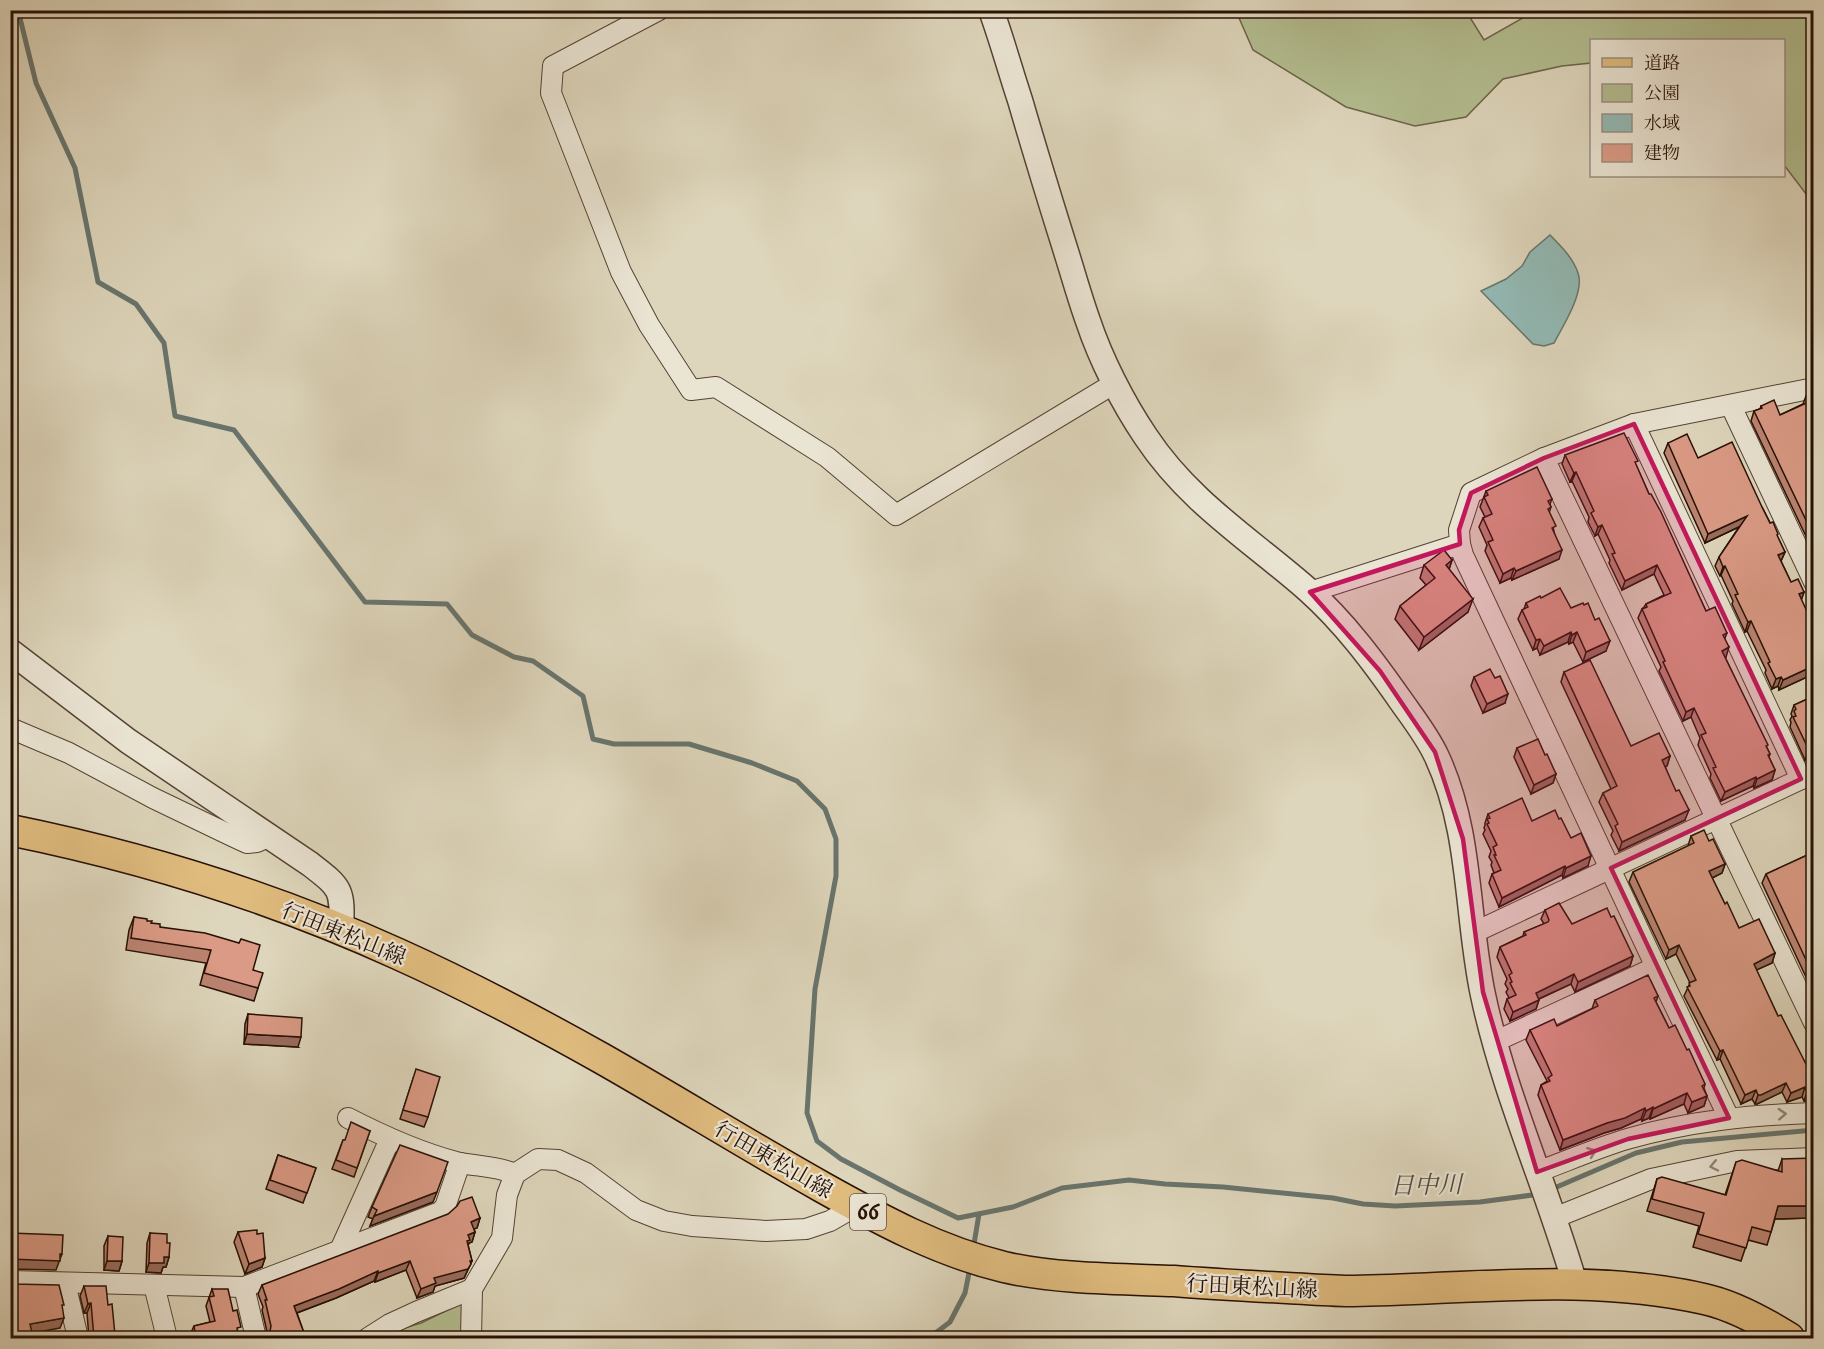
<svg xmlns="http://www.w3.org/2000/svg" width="1824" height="1349" viewBox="0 0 1824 1349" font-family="'IM FELL DW Pica','Noto Serif JP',serif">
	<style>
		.green { fill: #b3bd90; stroke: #6d664a; stroke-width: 1.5 }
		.water { fill: #93b9b4; stroke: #68756e; stroke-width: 1.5 }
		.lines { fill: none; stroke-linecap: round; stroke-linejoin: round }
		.stream { stroke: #68756e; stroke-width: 5 }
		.minor-casing { stroke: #554233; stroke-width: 22 }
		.tertiary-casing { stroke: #554233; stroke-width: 27 }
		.primary-casing { stroke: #271005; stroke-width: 33 }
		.minor { stroke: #eae4d3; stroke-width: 20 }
		.tertiary { stroke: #eae4d3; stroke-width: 24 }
		.primary { stroke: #dfbb7e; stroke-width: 30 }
		.wall { fill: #bb8472; stroke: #271005; stroke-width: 1.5 }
		.shaded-wall { fill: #996c5d; stroke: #271005; stroke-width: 1.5 }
		.building { fill: #da9a85; stroke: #271005; stroke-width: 1.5 }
		.oneway { stroke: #928576 }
		.marked { fill: #c2185b; fill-opacity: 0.2; stroke: #c2185b; stroke-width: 4.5; stroke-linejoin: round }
		.labels { text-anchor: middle; stroke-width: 4.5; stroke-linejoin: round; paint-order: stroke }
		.shield { fill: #eae4d3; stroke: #625043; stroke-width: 1.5 }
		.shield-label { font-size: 21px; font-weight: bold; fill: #271005 }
		.street-label { font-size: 22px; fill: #271005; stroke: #eae4d3 }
		.water-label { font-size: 24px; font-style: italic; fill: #4d4b42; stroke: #eae4d3 }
	</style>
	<rect width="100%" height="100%" fill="#ded6bc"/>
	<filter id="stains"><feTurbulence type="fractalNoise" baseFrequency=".00333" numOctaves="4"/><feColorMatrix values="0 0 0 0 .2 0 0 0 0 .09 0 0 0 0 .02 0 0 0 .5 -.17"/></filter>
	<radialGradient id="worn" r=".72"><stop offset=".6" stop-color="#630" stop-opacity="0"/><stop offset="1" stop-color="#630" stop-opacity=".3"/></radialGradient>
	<g class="green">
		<path d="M1236,11H1466L1484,40L1535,11H1813V203L1784,165V40H1592L1591,63L1562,66L1503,79L1466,117L1415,126L1346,107L1253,50Z"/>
		<path d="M462,1303L465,1316L464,1338H381L388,1333L421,1323Z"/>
	</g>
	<path class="water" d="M1550,235C1561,246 1573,258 1578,273C1585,292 1563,326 1554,343L1544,346L1533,344L1481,291L1506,279L1522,266L1530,252Z"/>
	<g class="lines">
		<g class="stream">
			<path d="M18,10L36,83L75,168L98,282L136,304L164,343L175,416L234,430L365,602L447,604L472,635L514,657L533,661L583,696L593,739L614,744H689L752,763L797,781L825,809L836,839V876L815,989L807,1113L817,1141L841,1159L900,1190L958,1218L1013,1207L1062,1188L1129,1180L1165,1184L1223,1187L1333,1198L1363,1204L1395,1206L1480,1202L1540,1194"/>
			<path d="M1552,1189L1636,1153L1682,1142L1814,1130"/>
			<path d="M973,1250L979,1214"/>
			<path d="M929,1338L950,1322L965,1293L970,1268"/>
		</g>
		<g class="minor-casing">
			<g id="minor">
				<path d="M659,10L553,66L551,93L621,272L649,325L691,390L716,387L827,457L896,515L1115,383"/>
				<path d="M1731,406L1814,582"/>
				<path d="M1634,424L1801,779"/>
				<path d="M1544,458L1814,1023"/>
				<path d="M1460,544L1463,555L1656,967L1729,1118"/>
				<path d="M1310,592L1460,544L1459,530L1471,493L1544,458L1634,424L1814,388"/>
				<path d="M10,728L69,753L153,798L232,836L247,843L257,842L268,837"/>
				<path d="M1473,933L1814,773"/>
				<path d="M1494,1042L1656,967"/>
				<path d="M348,1118C383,1136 418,1152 456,1162C477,1167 494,1165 515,1174"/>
				<path d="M1537,1172C1567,1161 1597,1148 1627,1139C1689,1121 1750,1115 1814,1113"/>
				<path d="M1554,1218L1651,1179L1737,1161L1814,1158"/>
				<path d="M340,1250L390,1139"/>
				<path d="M10,1281L244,1287L440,1212L445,1207L460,1163"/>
				<path d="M65,1283L78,1338"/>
				<path d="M154,1285L167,1338"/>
				<path d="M244,1287L256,1338"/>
				<path d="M368,1338L390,1324L416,1312L472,1289"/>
				<path d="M471,1338L472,1289L502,1238L507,1195L515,1174L538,1159L558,1160L586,1173L636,1210L664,1221L692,1226L766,1231L806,1229L830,1221L856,1206"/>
			</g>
		</g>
		<g class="tertiary-casing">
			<g id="tertiary">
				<path d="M991,10C1002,40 1010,70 1020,100C1034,148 1049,197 1064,245C1072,270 1079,296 1088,321C1101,360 1123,403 1146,437C1189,502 1251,540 1308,590C1344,622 1373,661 1401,701C1413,718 1427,736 1436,755C1472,831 1466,915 1483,995C1504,1094 1547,1187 1575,1284"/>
				<path d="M10,651L128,741L310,864C341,888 343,889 341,929"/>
			</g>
		</g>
		<g class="primary-casing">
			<path id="primary" d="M10,830C143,857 275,898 398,954C467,985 535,1021 601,1058C675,1100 747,1145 822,1187C881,1220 938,1251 1004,1267C1055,1279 1120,1279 1174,1281C1211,1284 1249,1286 1287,1288C1309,1289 1332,1291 1354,1291C1469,1289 1590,1273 1704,1299C1732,1305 1765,1323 1789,1338"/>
		</g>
		<use href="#minor" class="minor"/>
		<use href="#tertiary" class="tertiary"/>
		<use href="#primary" class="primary"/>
	</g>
	<g class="wall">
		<path d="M1814,393V553L1751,421L1754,411L1760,409L1761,406L1780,415L1803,404L1806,396Z"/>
		<path d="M1668,443L1698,458L1762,507L1785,552L1781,561L1791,582L1804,592L1801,600L1814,627V690L1807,677L1779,690L1778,686L1772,689L1765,673L1766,670L1747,631L1745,632L1732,604L1733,601L1721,575L1720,576L1715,566L1719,557L1739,527L1705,543L1664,453Z"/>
		<path d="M1565,455L1636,465L1649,494L1706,611L1727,633L1725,638L1726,657H1725L1770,754L1769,757L1775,770L1772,780L1754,788L1753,786L1721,801L1710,778L1711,774L1698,745L1700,738L1691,717L1683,721L1659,671L1661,667L1638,618L1642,609L1644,607L1646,604L1664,595L1654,574L1622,590L1609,563L1610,560L1598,534L1595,536L1588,522L1589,517L1572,481L1570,482L1562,464Z"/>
		<path d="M1486,491L1552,499L1550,504L1551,507L1549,513L1554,531L1559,559L1512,580L1511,578L1500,583L1485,551L1487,545L1479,527L1483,518L1485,517L1480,507Z"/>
		<path d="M1452,560L1449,569L1468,612L1419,650L1395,619L1400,606L1426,585L1420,578L1424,565Z"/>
		<path d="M1541,598L1571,608L1606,651L1583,662L1573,642L1569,644L1568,642L1540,655L1537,648L1533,650L1518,619L1522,610L1524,609L1526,603Z"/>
		<path d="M1564,672L1631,746L1670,756L1667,766H1665L1685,820L1619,851L1611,835L1613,831L1599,802L1603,793L1611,789L1561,682Z"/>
		<path d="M1474,677L1505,703L1483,713L1471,686Z"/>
		<path d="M1814,696V756L1805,760L1790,727L1791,722L1790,720L1792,716L1791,714L1794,705Z"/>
		<path d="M1517,748L1545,755L1556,774L1553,783L1531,794L1514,757Z"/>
		<path d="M1488,814L1532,821L1559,819L1588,866L1563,878L1562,875L1499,907L1489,883L1492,874L1494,873L1491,865L1492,862L1489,857L1491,851L1483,834L1485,830L1484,828L1485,825V823Z"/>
		<path d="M1691,836L1709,841L1725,864L1722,873L1712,878L1725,904L1739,928L1775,953L1772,963L1756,970L1778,1016L1808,1068L1814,1065V1099L1808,1101H1804L1802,1097L1787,1102L1782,1092L1757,1104H1755L1752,1099L1741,1104L1720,1059L1717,1060L1684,996L1690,983L1676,954L1666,959L1629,882L1633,872L1688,846Z"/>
		<path d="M1814,852V994L1762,883L1766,874Z"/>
		<path d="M1545,910L1572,924L1611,917L1633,956L1630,966L1575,992L1571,984L1539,999L1536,1009L1510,1021L1504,1009L1507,999L1509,998L1506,992L1508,989L1505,984L1507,979L1497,957L1500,947L1523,936L1524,932L1544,924L1541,919Z"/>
		<path d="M134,917L147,921L253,970L258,988L254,1001L200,985L206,963L126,950L129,930Z"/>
		<path d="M1658,996L1656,1002L1669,1028L1687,1050L1705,1084L1704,1088L1707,1096L1704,1106L1688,1113L1684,1104L1650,1119L1649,1118L1642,1121L1641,1119L1621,1128L1604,1133L1560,1150L1538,1095L1541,1085L1547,1081L1526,1040L1530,1030L1557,1026L1592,1009L1595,1000Z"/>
		<path d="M248,1014L298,1047L244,1044L245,1024Z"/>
		<path d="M413,1079L428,1117L424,1127L400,1119Z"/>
		<path d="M370,1131L354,1177L332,1169L343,1140H345Z"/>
		<path d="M278,1155L316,1168L303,1203L266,1189Z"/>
		<path d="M1782,1159L1809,1218L1775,1219L1767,1245L1748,1240L1741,1261L1693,1247L1699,1226L1647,1211L1657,1179L1725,1195L1736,1162L1778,1171Z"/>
		<path d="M433,1202L370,1226L373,1219L368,1217L372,1207Z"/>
		<path d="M480,1218L477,1228L474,1229L475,1232L472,1242L469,1243L468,1245L472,1261L464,1278L435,1286L433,1292L417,1298L406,1270L375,1282L374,1281L336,1298L297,1313L304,1333L311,1338H267L268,1336L262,1310L263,1307L258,1294L262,1285Z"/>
		<path d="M238,1232L257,1234L265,1258L262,1267L245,1274L234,1242Z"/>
		<path d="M150,1233L167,1243L169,1257L166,1267H163L161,1273L146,1272L147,1243Z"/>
		<path d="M108,1236L122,1261L119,1271L104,1270V1246Z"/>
		<path d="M84,1286L108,1305L115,1335L129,1338H89L87,1313H84L80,1296Z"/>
		<path d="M212,1289L238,1334L239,1338H191L190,1335L194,1326L210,1322L206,1306Z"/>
	</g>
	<g class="shaded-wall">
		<path d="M1576,472L1572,481L1570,482L1574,473Z"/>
		<path d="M1747,516L1743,525L1705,543L1708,534Z"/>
		<path d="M1602,525L1598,534L1595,536L1598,527Z"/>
		<path d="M1562,550L1559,559L1512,580L1516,571Z"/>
		<path d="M1785,552L1781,561L1774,564L1778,555Z"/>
		<path d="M1452,560L1448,573L1446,565Z"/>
		<path d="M1657,565L1654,574L1622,590L1625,581Z"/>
		<path d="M1725,566L1721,575L1720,576L1723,567Z"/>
		<path d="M1514,568L1511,578L1500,583L1503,574Z"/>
		<path d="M1804,592L1801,601L1799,594Z"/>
		<path d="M1473,599L1468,612L1419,650L1424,637Z"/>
		<path d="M1751,621L1747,631L1745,632L1748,622Z"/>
		<path d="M1571,632L1568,642L1540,655L1544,646Z"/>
		<path d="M1577,632L1573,642L1569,644L1572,635Z"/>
		<path d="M1540,639L1537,648L1533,650L1536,640Z"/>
		<path d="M1610,641L1606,651L1583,662L1586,652Z"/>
		<path d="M1729,647L1726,657L1718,660L1722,651Z"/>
		<path d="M1811,667L1807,677L1779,690L1783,680Z"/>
		<path d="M1781,677L1778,686L1772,689L1776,679Z"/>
		<path d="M1508,694L1505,703L1483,713L1487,704Z"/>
		<path d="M1694,708L1691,717L1683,721L1686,712Z"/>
		<path d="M1814,748V756L1805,760L1809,750Z"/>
		<path d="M1670,756L1667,766L1659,769L1662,760Z"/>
		<path d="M1775,770L1772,780L1754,788L1757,779Z"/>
		<path d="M1556,774L1553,783L1531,794L1534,785Z"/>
		<path d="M1756,777L1753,786L1721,801L1725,792Z"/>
		<path d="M1689,810L1685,820L1619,851L1622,842Z"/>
		<path d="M1591,856L1588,866L1563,878L1566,868Z"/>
		<path d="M1725,864L1722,873L1706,881L1709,871Z"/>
		<path d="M1565,866L1562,875L1499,907L1502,898Z"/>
		<path d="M1679,945L1676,954L1666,959L1669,950Z"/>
		<path d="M1775,953L1772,963L1750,973L1754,964Z"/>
		<path d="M1633,956L1630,966L1575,992L1578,982Z"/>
		<path d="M1574,974L1571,984L1532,1002L1536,993Z"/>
		<path d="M1539,1000L1536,1009L1510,1021L1513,1012Z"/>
		<path d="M247,1034L301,1037L298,1047L244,1044Z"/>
		<path d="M1723,1050L1720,1059L1717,1060L1720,1051Z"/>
		<path d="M1786,1083L1782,1092L1757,1104H1755L1758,1095Z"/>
		<path d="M1805,1087L1802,1097L1787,1102L1791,1093Z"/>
		<path d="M1756,1090L1752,1099L1741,1104L1745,1095Z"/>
		<path d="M1814,1091V1099L1808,1101H1804L1807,1092Z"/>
		<path d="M1687,1093L1684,1104L1650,1119L1653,1109Z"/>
		<path d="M1707,1096L1704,1106L1688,1113L1692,1102Z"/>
		<path d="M1653,1107L1649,1118L1642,1121L1646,1111Z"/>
		<path d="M1645,1108L1641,1119L1621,1128L1604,1133L1560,1150L1563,1140Z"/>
		<path d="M437,1192L433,1202L370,1226L374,1216Z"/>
		<path d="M1778,1206H1814V1207L1809,1218L1774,1219Z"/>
		<path d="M480,1218L477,1228L468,1231L471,1222Z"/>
		<path d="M475,1232L472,1242L469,1243L467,1249L463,1250L468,1235Z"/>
		<path d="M62,1254L56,1270L10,1269V1259Z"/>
		<path d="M164,1257H169L166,1267H163L161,1273L146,1272L149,1263Z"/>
		<path d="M265,1258L262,1267L245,1274L249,1264Z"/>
		<path d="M107,1261H122L119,1271L104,1270Z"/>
		<path d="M410,1261L406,1270L375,1282L378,1273Z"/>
		<path d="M470,1261H472L464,1278L435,1286L433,1292L417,1298L421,1289L434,1278Z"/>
		<path d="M378,1271L374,1281L336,1298L291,1315L294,1306Z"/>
		<path d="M91,1303L87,1313H84L88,1304Z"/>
		<path d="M64,1318L60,1328L27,1334L30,1324Z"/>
	</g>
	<g class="building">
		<path d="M1814,393V537L1754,411L1762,408L1761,406L1774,400L1780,415L1809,402L1806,396Z"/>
		<path d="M1624,433L1638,461L1635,462L1649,494H1651L1661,512L1706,611L1715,607L1727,633L1723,635L1729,647L1722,651L1768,745L1766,746L1770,754L1768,755L1775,770L1757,779L1756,777L1725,792L1713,768L1716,767L1701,735L1706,733L1694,708L1686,712L1663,662L1665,661L1642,609L1647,607L1646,604L1671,593L1657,565L1625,581L1612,554L1615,553L1602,525L1598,527L1591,513L1594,511L1576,472L1574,473L1565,455Z"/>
		<path d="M1687,434L1698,458L1732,442L1762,507L1770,523L1773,522L1778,534L1777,535L1785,552L1778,555L1791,582L1798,579L1804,592L1799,594L1814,627V673L1811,667L1783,680L1781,677L1776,679L1768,663L1770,662L1751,621L1748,622L1735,595L1738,594L1725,566L1723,567L1719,557L1747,516L1708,534L1668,443Z"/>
		<path d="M1537,467L1552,499L1548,501L1551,507L1548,509L1556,526L1552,528L1562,550L1516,571L1514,568L1503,574L1488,542L1493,540L1483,518L1492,514L1484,497L1488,495L1486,491Z"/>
		<path d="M1444,550L1452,560L1446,565L1473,599L1424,637L1400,606L1435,578L1424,565Z"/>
		<path d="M1560,588L1571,608L1583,603L1584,605L1588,603L1595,620L1599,618L1610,641L1586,652L1577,632L1572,635L1571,632L1544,646L1540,639L1536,640L1522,610L1528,607L1526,603L1540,596L1541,598Z"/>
		<path d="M1590,660L1631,746L1659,733L1670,756L1662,760L1676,791L1679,790L1689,810L1622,842L1615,826L1618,824L1603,793L1617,786L1564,672Z"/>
		<path d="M1490,669L1495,678L1500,676L1508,694L1487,704L1474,677Z"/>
		<path d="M1814,696V748L1809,750L1793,717L1796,716L1794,711L1796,709L1794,705Z"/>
		<path d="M1538,739L1545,755L1547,754L1556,774L1534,785L1517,748Z"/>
		<path d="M1522,798L1532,821L1555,810L1559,819L1561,818L1571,838L1581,833L1591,856L1566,868L1565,866L1502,898L1492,874L1501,870L1494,855H1496L1493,847L1497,845L1487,824L1489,823L1487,819L1490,818L1488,814Z"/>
		<path d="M1704,830L1709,841L1713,839L1725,864L1709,871L1725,904L1727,902L1739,928L1759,919L1775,953L1754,964L1778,1016L1781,1015L1808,1068L1814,1065V1091L1812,1092H1807L1805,1087L1791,1093L1786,1083L1761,1095H1758L1756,1090L1745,1095L1723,1050L1720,1051L1687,987L1690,986L1689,983L1696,980L1679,945L1669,950L1633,872L1694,843L1691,836Z"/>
		<path d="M1814,852V977L1766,874Z"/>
		<path d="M1559,903L1572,924L1607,908L1611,917L1614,916L1633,956L1578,982L1574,974L1536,993L1539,1000L1513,1012L1507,999L1516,995L1510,983L1512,982L1509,975L1512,973L1500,947L1526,935L1524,932L1548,922L1549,920L1545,910Z"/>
		<path d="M134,917L147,919V921H152L151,923L160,924V927L205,933L239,943L241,939L260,945L253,970L263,973L258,988L204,973L211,950L131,938Z"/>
		<path d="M1648,975L1658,996L1654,998L1669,1028L1675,1025L1687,1050L1689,1049L1705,1084L1702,1086L1707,1096L1692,1102L1687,1093L1653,1109V1107L1646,1111L1645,1108L1625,1118L1607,1123L1563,1140L1541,1085L1550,1081L1548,1078L1552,1075L1530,1030L1554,1019L1557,1026L1598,1006L1595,1000Z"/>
		<path d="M248,1014L302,1018L301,1037L247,1034Z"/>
		<path d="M416,1069L440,1077L428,1117L403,1110Z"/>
		<path d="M351,1122L370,1131L357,1168L336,1160L343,1140H345Z"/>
		<path d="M400,1145L448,1162L437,1192L374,1216L377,1210L372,1207Z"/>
		<path d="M278,1155L316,1168L307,1193L270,1180Z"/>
		<path d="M1813,1158L1814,1206H1778L1771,1232L1752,1227L1746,1248L1698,1234L1704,1213L1652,1199L1657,1179L1659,1178L1662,1177L1726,1195L1736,1162L1742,1160L1782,1172V1159Z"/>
		<path d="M472,1197L480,1218L471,1222L475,1232L468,1235L470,1240L467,1241L472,1261H470L471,1264L468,1269L434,1278L436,1283L421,1289L410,1261L378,1273V1271L339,1289L294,1306L304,1333L309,1334L311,1338H269V1336L271,1326L265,1300H267L262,1285L448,1214L457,1206L460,1201Z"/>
		<path d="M257,1230V1234L263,1233L265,1258L249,1264L238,1232Z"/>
		<path d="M10,1233L63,1235L62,1254H60V1261L10,1259Z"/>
		<path d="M150,1233L167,1234V1243H170L169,1257H164V1263H149Z"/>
		<path d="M108,1236L123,1237L122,1261H107Z"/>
		<path d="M10,1282L13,1284L59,1285L64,1305H62L64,1318L30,1324L33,1338H10Z"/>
		<path d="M84,1286H106L108,1305L112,1304L115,1335L128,1332L129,1338H94L91,1303L88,1304Z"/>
		<path d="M212,1289H228L233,1311L237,1310L241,1327L237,1328L239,1338H196L194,1326L215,1321L209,1297L214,1296Z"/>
	</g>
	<defs><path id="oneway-chevron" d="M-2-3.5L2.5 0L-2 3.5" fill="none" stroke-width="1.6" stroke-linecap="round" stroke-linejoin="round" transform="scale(1.5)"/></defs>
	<g class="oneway">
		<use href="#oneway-chevron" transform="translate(1782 1114) rotate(-3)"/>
		<use href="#oneway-chevron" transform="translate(1592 1152) rotate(-20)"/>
		<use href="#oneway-chevron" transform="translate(1714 1166) rotate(168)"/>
	</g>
	<path class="marked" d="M1634,424L1801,779L1611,868L1729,1118L1628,1139L1537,1172L1483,992L1463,839L1435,752L1380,671L1310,592L1460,544L1459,530L1471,493L1544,458Z"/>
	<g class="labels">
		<rect class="shield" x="850" y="1194" width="36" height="36" rx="4.5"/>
		<g class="shield-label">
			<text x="868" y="1219">66</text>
		</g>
		<g class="street-label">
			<text transform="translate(344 933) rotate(22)" y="8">行田東松山線</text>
			<text transform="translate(774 1159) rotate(30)" y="8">行田東松山線</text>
			<text transform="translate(1252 1286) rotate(3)" y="8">行田東松山線</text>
		</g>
		<g class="water-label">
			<text transform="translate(1426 1185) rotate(-1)" y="8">日中川</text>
		</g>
	</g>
	<rect width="1824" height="1349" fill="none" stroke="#ded6bc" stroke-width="36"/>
	<rect x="12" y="12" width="1800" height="1325" fill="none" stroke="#271005" stroke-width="3"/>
	<rect x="18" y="18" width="1788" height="1313" fill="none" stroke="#271005" stroke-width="1.5"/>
	<rect x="1590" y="39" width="195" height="138" fill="#eae4d3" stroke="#9c8f81" stroke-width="1.5"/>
	<rect x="1602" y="58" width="30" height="9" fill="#dfbb7e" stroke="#9c8f81" stroke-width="1.5"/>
	<text x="1644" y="69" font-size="18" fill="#271005">道路</text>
	<rect x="1602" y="84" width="30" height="18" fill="#b3bd90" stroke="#9c8f81" stroke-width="1.5"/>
	<text x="1644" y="99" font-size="18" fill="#271005">公園</text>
	<rect x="1602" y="114" width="30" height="18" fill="#93b9b4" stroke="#9c8f81" stroke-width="1.5"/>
	<text x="1644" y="129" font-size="18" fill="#271005">水域</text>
	<rect x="1602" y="144" width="30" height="18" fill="#da9a85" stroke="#9c8f81" stroke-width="1.5"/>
	<text x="1644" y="159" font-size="18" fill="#271005">建物</text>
	<rect width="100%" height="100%" filter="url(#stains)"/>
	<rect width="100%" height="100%" fill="url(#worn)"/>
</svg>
